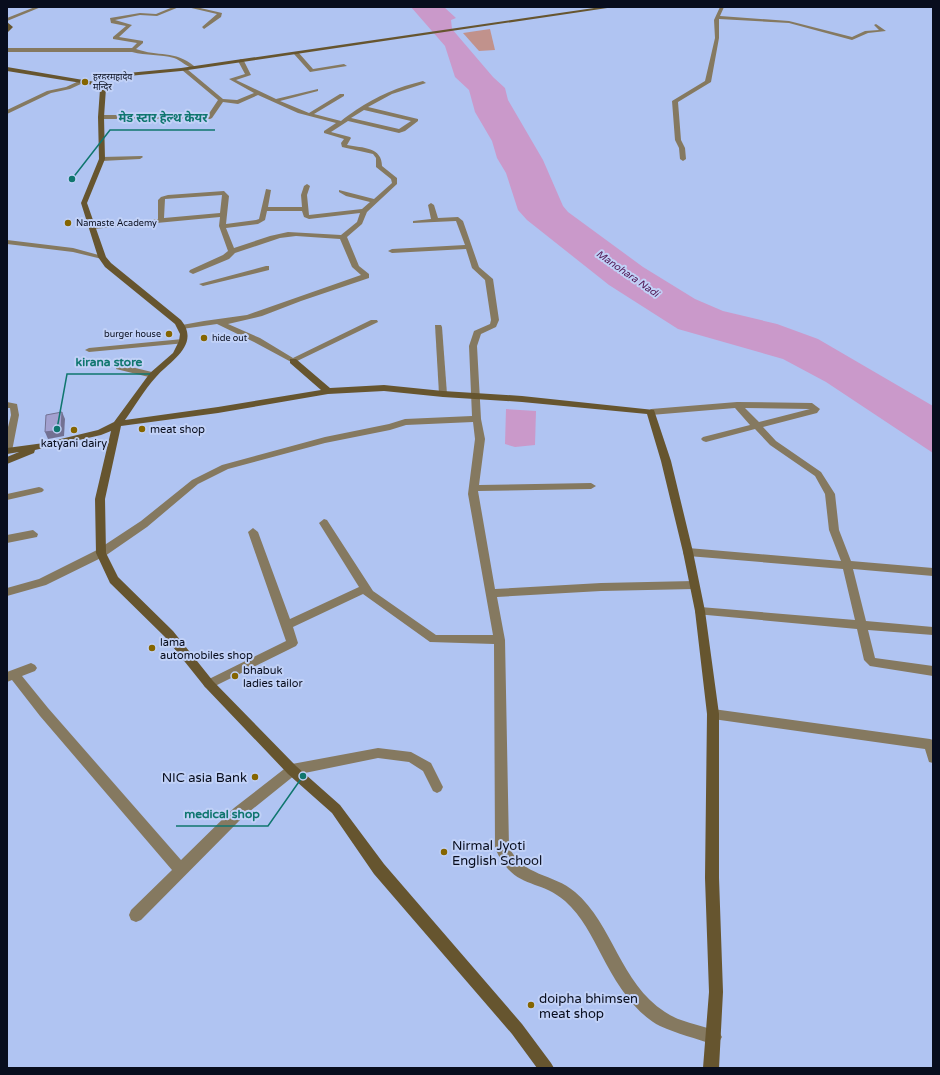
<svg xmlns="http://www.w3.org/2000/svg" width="940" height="1075" viewBox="0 0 940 1075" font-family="'Varela Round','Noto Sans Devanagari',sans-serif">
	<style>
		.green { fill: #c1928c }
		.water { fill: #ca99ca }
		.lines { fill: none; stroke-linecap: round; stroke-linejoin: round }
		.street { fill: #857960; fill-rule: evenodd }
		.secondary { fill: #66552f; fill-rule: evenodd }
		.shaded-wall { fill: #727192 }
		.building { fill: #a3a1d0; stroke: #727192 }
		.poi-dot { fill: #856500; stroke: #c1d1f7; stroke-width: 1.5 }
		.labels { text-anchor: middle; stroke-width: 4; stroke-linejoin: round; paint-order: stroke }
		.far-poi-label { font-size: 9px; fill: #080d1d; stroke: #c1d1f7; text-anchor: start }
		.far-water-label { font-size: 10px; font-style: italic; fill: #501652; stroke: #c1d1f7 }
		.poi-label { font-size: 11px; fill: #080d1d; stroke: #c1d1f7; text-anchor: start }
		.near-poi-label { font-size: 13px; fill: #080d1d; stroke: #c1d1f7; text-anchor: start }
		.leader { fill: none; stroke: #0f766e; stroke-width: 1.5 }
		.callout-dot { fill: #0f766e; stroke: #c1d1f7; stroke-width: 1.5 }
		.callout-label { font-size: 12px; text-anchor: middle; font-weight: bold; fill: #0f766e; stroke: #c1d1f7; stroke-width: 4; stroke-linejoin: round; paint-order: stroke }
	</style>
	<rect width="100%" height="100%" fill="#b0c4f2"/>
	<path class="green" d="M490,29L495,50L479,51L463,33Z"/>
	<g class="water">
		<path d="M411,7H444L456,18L451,20L452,29L493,77L505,88L508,100L543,160L563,206L568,212L643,267L695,299L723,311L777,324L818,339L933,406V453L826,382L783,359L678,329L609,285L527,220L518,210L506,173L497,158L492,141L475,112L469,90L455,77L445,46Z"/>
		<path d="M506,409L536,411L535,445L515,447L505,444Z"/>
	</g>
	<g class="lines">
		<g class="street">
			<path d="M35,7H41L7,21V18Z"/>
			<path d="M173,7H179L157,16L140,15L115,20L132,25L119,37L143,41V43L136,49C158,57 175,50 194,66V68C187,68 181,60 174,58C161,54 146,56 132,52H7V48H132L137,43L113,39V37L126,26L111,23L110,18L140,13L156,14Z"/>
			<path d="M187,7H196L222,13L221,17L204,29L202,27L217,14Z"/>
			<path d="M720,7H724L720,16L789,21L852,37L865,31L879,30L874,25L876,24L886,31L868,33L852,40L789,23L719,19V38L711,82L678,102L681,140L685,148L686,159L683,161L680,159L679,148L675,140L672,101L705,81L715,38L714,20Z"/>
			<path d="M294,52H298L313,69L344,64L347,66L310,72L294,54Z"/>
			<path d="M241,59L244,61L251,75L236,80L276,99L318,89V91L280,101L309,113L340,94H344V96L314,114L341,121C345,117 351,114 356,110C377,96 398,87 423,81L426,83L392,94L368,107L418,119V121L405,131L399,133L348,121L331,132L350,137L351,138L347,145C363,148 382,147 382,166L397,178V184L367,212L362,224L347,237L359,266L369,274V278L301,301L262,316L228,324L260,338L293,358L371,320H377L378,322L293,363L254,342L217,324L182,329L178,327L182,325L204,321L247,315L361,275L352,267L340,239L296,236L280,238L235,253L229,259L193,274L189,272L190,270L223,255L228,251L219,226L220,217L93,229L90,227L93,225L158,219V200L161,197L168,195L224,191L229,196L226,224L256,220L259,219L266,189L271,190L268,207H302L301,195L304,186L307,184L310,186L307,195L309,215L362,209L370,202L346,196L339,192V190L374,199L392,183L391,179L376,167V158L373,154L342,147L341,143L344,139L324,133V131L336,123L298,113L258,95L238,104L223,102L212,118L210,119H101L98,117L101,115H208L218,100L182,70L187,69L223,99L237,100L254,93L229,79L245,74L238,61ZM364,110L411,121L399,129L351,118ZM222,195L220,213L164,218L165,199ZM267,211H302L304,217L309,219L360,213L357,222L341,235L288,232L270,236L234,248L226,228L258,224L265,220Z"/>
			<path d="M81,80L84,82L83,83L70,89L51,93L7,114V110L47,91L66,87Z"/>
			<path d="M142,156L143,157L140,159L102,161L99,159L102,157Z"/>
			<path d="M431,203L434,205L438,218L458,217L463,221L479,267L493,279L499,320L496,327L481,334L477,346L481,419L485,439L479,485L591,483L596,486L591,489L478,491L495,589L601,583L694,581L698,582L699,585L698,588L694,589L601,591L497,597L505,640L509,847C523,877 553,873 575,892C613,924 620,983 665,1012C681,1023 702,1025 719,1032L722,1037L719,1042L714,1045C696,1038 677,1034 660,1026C634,1013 615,981 602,956C592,937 582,916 565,901C537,877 514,891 495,848L494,644L430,642L363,594L293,627L298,643L296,646L213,687L209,689L205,687L203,684L205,681L286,641L248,532L253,528L258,532L290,619L359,587L319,523L324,519L327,520L373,591L436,635H493L468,494L475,439L473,422L406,425L390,430L325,443L228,469L198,484L147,527L105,556L46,585L7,596V588L39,579L97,550L141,521L192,480L222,465L325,437L389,424L405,419L472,416L469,346L474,331L490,324L491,320L485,280L472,268L466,249L392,253L388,251L392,249L465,245L456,221L413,223V221L431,219L428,205Z"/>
			<path d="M7,240L73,248L106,257L102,259L73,252L7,244Z"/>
			<path d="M266,266H269V270L203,286L199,284Z"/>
			<path d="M435,325H441L442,327L447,394L443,397L439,394Z"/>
			<path d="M183,339H186V343L89,352L85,350L89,348Z"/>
			<path d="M119,364L156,373L157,375L153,378L116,369V365Z"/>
			<path d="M7,402L17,404L19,415L12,451L7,454V431L11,415L10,408H7Z"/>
			<path d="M737,402L812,403L820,409L817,413L763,427L776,441L821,472L835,494L839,530L851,561L933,568V576L853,569L866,621L933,627V635L868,630L875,658L933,666V676L870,666L864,660L857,629L696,614L695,611L696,608L700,607L855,620L843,569L688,556L684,555L683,552L684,549L688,548L841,561L829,530L825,494L815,476L770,445L755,429L706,442L703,441L701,439L703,437L750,425L735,408L651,415L647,412L651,409ZM745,408L810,409L759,422Z"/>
			<path d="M39,487L42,488L44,490L42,492L7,500V494Z"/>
			<path d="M33,530L38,534L37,537L7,543V535Z"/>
			<path d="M31,663L35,665L37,668L35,671L22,676L48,708L181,860L234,808L288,766L292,764L378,748L411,752L431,763L443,787L441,791L437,793L433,791L423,771L409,762L378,758L295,775L244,816L141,920L136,922L131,920L129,915L131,910L172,870L40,716L12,680L7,682V672Z"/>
			<path d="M713,709L930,739L933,740V763L929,762L925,749L713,719L709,718L707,714L709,710Z"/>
		</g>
		<g class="secondary">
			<path d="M601,7H614L181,71L118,77L100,84L106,88L104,117L105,159L87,203L106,257L111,263L181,320C201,345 170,361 156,377C144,390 135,406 125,420L218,407L321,390L290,363V359H296L330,388L384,385L443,391L522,396L654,410L671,461L693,552L705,611L719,714V878L723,992L719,1068H703L709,992L705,878L707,714L695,611L683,552L661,461L647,414L522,402L443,397L384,391L328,394L218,413L121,426L105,499L106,553L118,577L173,631L213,681L296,766L340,805L384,864L522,1024L551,1063L554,1068H537L512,1034L374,874L332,813L288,774L205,687L165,637L110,583L96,553L95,499L111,431L101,435L35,450L34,453L7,464V457L19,452L7,454V448L44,443L98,430L114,422L150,373L173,353L179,341L180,334L175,324L105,267L98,257L81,203L99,159L98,117L100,89L94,85L7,71V67L95,82L117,74L181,68Z"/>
			<path d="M7,22L13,27L7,33L8,27Z"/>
		</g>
	</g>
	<path class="shaded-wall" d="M62,412L65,419L64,436L48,439L45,432Z"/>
	<path class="building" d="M62,412L61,430L45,432L46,415Z"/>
	<g class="poi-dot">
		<circle cx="85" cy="82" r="4"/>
		<circle cx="68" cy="223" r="4"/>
		<circle cx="169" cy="334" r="4"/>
		<circle cx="204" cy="338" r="4"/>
		<circle cx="142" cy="429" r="4"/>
		<circle cx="74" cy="430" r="4"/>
		<circle cx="152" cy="648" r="4"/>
		<circle cx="235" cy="676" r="4"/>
		<circle cx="255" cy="777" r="4"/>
		<circle cx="444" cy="852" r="4"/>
		<circle cx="531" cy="1005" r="4"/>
	</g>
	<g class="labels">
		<g class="far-poi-label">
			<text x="93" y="80">हरहरमहादेव<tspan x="93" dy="10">मन्दिर</tspan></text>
			<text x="76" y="226">Namaste Academy</text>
			<text x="161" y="337" text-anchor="end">burger house</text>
			<text x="212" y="341">hide out</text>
		</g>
		<g class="far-water-label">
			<text transform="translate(628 273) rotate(35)" y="4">Manohara Nadi</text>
		</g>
		<g class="poi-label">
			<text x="150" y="433">meat shop</text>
			<text x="74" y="447" text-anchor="middle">katyani dairy</text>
			<text x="160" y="646">lama<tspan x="160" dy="13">automobiles shop</tspan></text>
			<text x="243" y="674">bhabuk<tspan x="243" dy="13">ladies tailor</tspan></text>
		</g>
		<g class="near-poi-label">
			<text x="247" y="782" text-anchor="end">NIC asia Bank</text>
			<text x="452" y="850">Nirmal Jyoti<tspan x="452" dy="15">English School</tspan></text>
			<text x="539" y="1003">doipha bhimsen<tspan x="539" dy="15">meat shop</tspan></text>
		</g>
	</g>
	<path class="leader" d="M72 179L110 130H215M57 429L67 374H150M303 776L268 826H176"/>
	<g class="callout-dot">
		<circle cx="72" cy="179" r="4"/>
		<circle cx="57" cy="429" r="4"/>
		<circle cx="303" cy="776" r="4"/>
	</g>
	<g class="callout-label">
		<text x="163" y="122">मेड स्टार हेल्थ केयर</text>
		<text x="109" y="366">kirana store</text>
		<text x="222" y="818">medical shop</text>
	</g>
	<rect width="940" height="1075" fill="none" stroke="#080d1d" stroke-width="16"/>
</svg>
